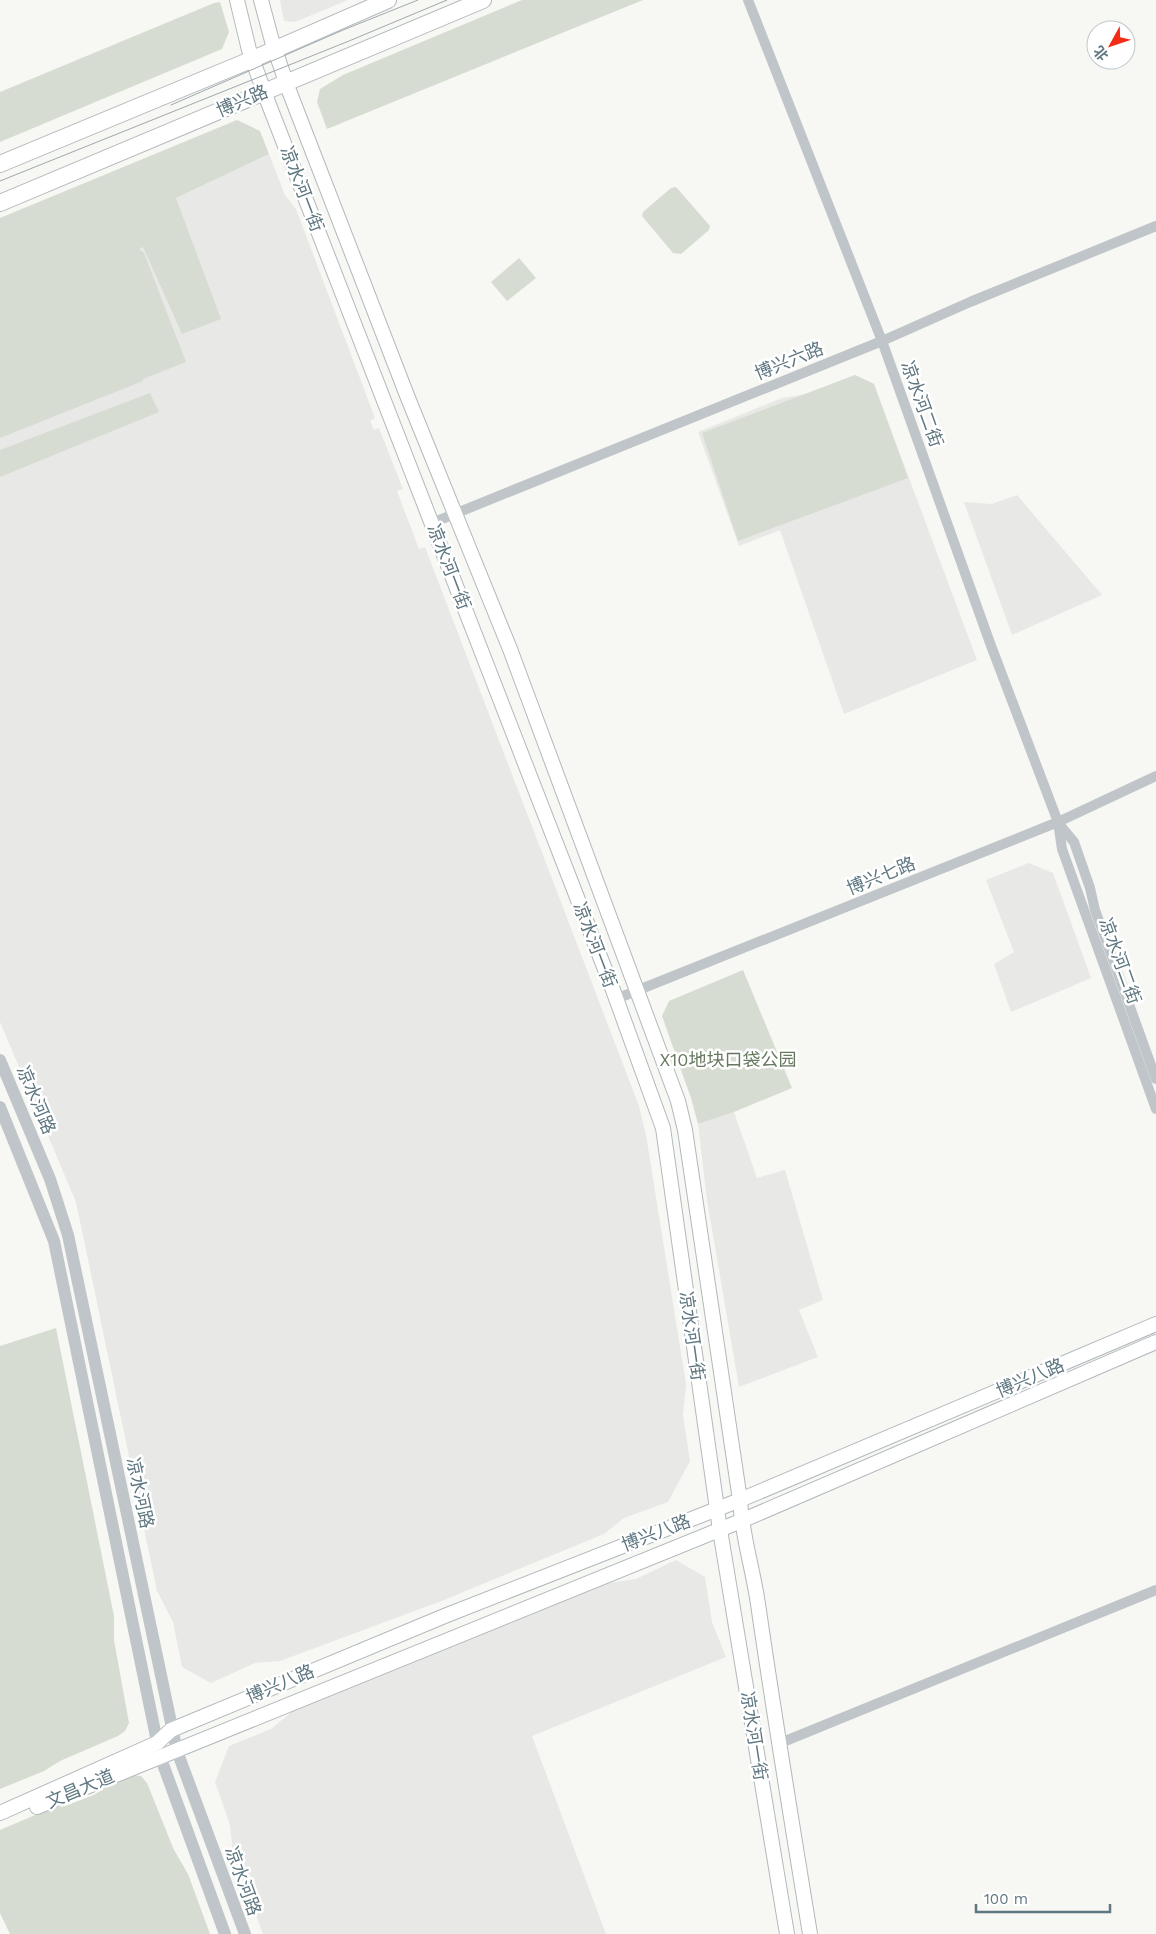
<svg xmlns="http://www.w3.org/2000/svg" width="1156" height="1934" viewBox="0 0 1156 1934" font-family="'Work Sans','Noto Sans SC',sans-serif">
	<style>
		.built { fill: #e8e8e7 }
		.green { fill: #d7dcd2 }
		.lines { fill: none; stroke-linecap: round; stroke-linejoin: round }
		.secondary-casing { stroke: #b1b9bd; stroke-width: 16 }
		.primary-casing { stroke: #b2b9bc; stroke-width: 18 }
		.minor { stroke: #bfc5c8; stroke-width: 10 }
		.tertiary { stroke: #bfc5c8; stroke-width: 12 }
		.secondary { stroke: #fff; stroke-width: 14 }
		.primary { stroke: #fff; stroke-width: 16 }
		.tram { stroke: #9ea8ad; stroke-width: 1 }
		.labels { text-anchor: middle; stroke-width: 5; stroke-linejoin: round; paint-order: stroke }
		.street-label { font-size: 18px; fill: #5f7781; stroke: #fff }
		.park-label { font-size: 18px; fill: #67795f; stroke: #fff }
	</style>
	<rect width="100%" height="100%" fill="#f7f7f3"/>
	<g class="built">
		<path d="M280,0H348L295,22L284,21Z"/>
		<path d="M269,154L285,195L296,209L375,418L370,421L374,430L379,428L403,489L397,491L419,549L425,547L639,1106L646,1135L686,1384L683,1415L690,1461L668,1502L624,1518L604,1534L444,1600L280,1661L255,1663L211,1683L182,1667L173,1622L157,1591L76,1202L0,1022V269L176,198Z"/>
		<path d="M855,375L874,384L977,660L844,714L780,530L739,546L698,432L782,398L806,394Z"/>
		<path d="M1017,495L1102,595L1012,635L964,502L992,504Z"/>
		<path d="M1029,863L1053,873L1091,978L1011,1012L994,964L1014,952L986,880Z"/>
		<path d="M734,1112L757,1178L785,1170L823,1300L799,1310L818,1357L739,1387L707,1200L698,1124Z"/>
		<path d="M676,1560L705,1577L712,1622L726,1657L532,1736L606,1934H263L233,1853L230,1825L215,1782L229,1746L271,1729L294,1710L608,1583L636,1579Z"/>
	</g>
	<g class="green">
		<path d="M522,0H643L327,129L317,102L320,89L343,75Z"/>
		<path d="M220,2L229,32L222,49L0,142V92L214,3Z"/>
		<path d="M237,120L260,131L269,154L176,198L221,319L182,334L143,247L139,249L144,253L186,362L143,379V381L0,438V218Z"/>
		<path d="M676,187L710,226L709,230L681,254L673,253L642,216L643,212L671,188Z"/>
		<path d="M519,258L536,278L507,301L491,282Z"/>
		<path d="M855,375L874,384L908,478L738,541L702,433Z"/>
		<path d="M150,393L159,412L0,477V450Z"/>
		<path d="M743,970L792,1088L734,1112L698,1124L691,1098L662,1016L669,1001Z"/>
		<path d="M56,1328L114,1616V1640L129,1723L125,1731L118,1736L60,1761L44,1771L0,1789V1346Z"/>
		<path d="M130,1775L141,1776L147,1783L174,1850L188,1874L210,1934H10L0,1913V1830L47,1810L65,1806L94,1795L123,1776Z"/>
	</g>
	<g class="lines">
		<g class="secondary-casing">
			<g id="secondary">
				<path d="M237,0L249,50L266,97L613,990L663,1128L720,1530L787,1934"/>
				<path d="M261,0L272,41L288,88L408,398L510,649L678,1101L685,1130L740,1500C742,1536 753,1569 758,1604C774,1715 792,1824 810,1934"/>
				<path d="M37,1807L741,1521L1156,1342"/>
				<path d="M0,1813L157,1743L171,1730L447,1615L740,1500L1156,1324"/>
			</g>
		</g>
		<g class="primary-casing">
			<g id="primary">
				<path d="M0,164L253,59L388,0"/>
				<path d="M0,203L483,0"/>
			</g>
		</g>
		<g class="minor">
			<path d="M748,0L882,341L990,643L1058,822L1062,849L1156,1109"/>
			<path d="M432,523L882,341L970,302L1156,226"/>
			<path d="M1059,824L1074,842L1090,888L1095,910L1156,1079"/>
			<path d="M616,999L1058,822L1156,776"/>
			<path d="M778,1744L1156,1590"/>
		</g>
		<g class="tertiary">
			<path d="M0,1060L50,1179L68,1235L177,1751L245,1934"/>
			<path d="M0,1107L54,1241L160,1756L225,1934"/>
		</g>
		<use href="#secondary" class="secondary"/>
		<use href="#primary" class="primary"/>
		<g class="tram">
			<path d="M171,105L343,30L418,0"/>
			<path d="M0,181L349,41L447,0"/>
		</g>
	</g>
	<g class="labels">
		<g class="street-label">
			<text transform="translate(242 101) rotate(-23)" y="6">博兴路</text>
			<text transform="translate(302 189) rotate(69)" y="6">凉水河一街</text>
			<text transform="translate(789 361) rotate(-22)" y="6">博兴六路</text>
			<text transform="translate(922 404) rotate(70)" y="6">凉水河二街</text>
			<text transform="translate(449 567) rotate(69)" y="6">凉水河一街</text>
			<text transform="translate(881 876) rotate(-22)" y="6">博兴七路</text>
			<text transform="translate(595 945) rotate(69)" y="6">凉水河一街</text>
			<text transform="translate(1120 961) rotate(70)" y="6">凉水河二街</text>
			<text transform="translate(36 1100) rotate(67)" y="6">凉水河路</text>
			<text transform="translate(692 1336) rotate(82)" y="6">凉水河一街</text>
			<text transform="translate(1030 1378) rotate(-23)" y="6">博兴八路</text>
			<text transform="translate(140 1493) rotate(78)" y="6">凉水河路</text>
			<text transform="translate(656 1533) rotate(-21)" y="6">博兴八路</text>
			<text transform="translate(280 1684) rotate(-23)" y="6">博兴八路</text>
			<text transform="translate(754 1736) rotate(81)" y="6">凉水河一街</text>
			<text transform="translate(80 1789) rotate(-23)" y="6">文昌大道</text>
			<text transform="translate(243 1881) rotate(70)" y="6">凉水河路</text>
		</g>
		<g class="park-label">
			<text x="728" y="1066">X10地块口袋公园</text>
		</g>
	</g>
	<g transform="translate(1111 45) rotate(230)"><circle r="24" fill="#ffffff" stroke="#bfc9cd"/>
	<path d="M0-4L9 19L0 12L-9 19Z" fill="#f32c17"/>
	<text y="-8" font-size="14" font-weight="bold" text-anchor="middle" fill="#5f7781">北</text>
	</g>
	<path d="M976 1904v8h134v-8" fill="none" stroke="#5f7781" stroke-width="2.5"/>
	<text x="984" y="1904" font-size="15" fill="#5f7781" stroke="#ffffff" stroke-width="4" paint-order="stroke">100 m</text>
</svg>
